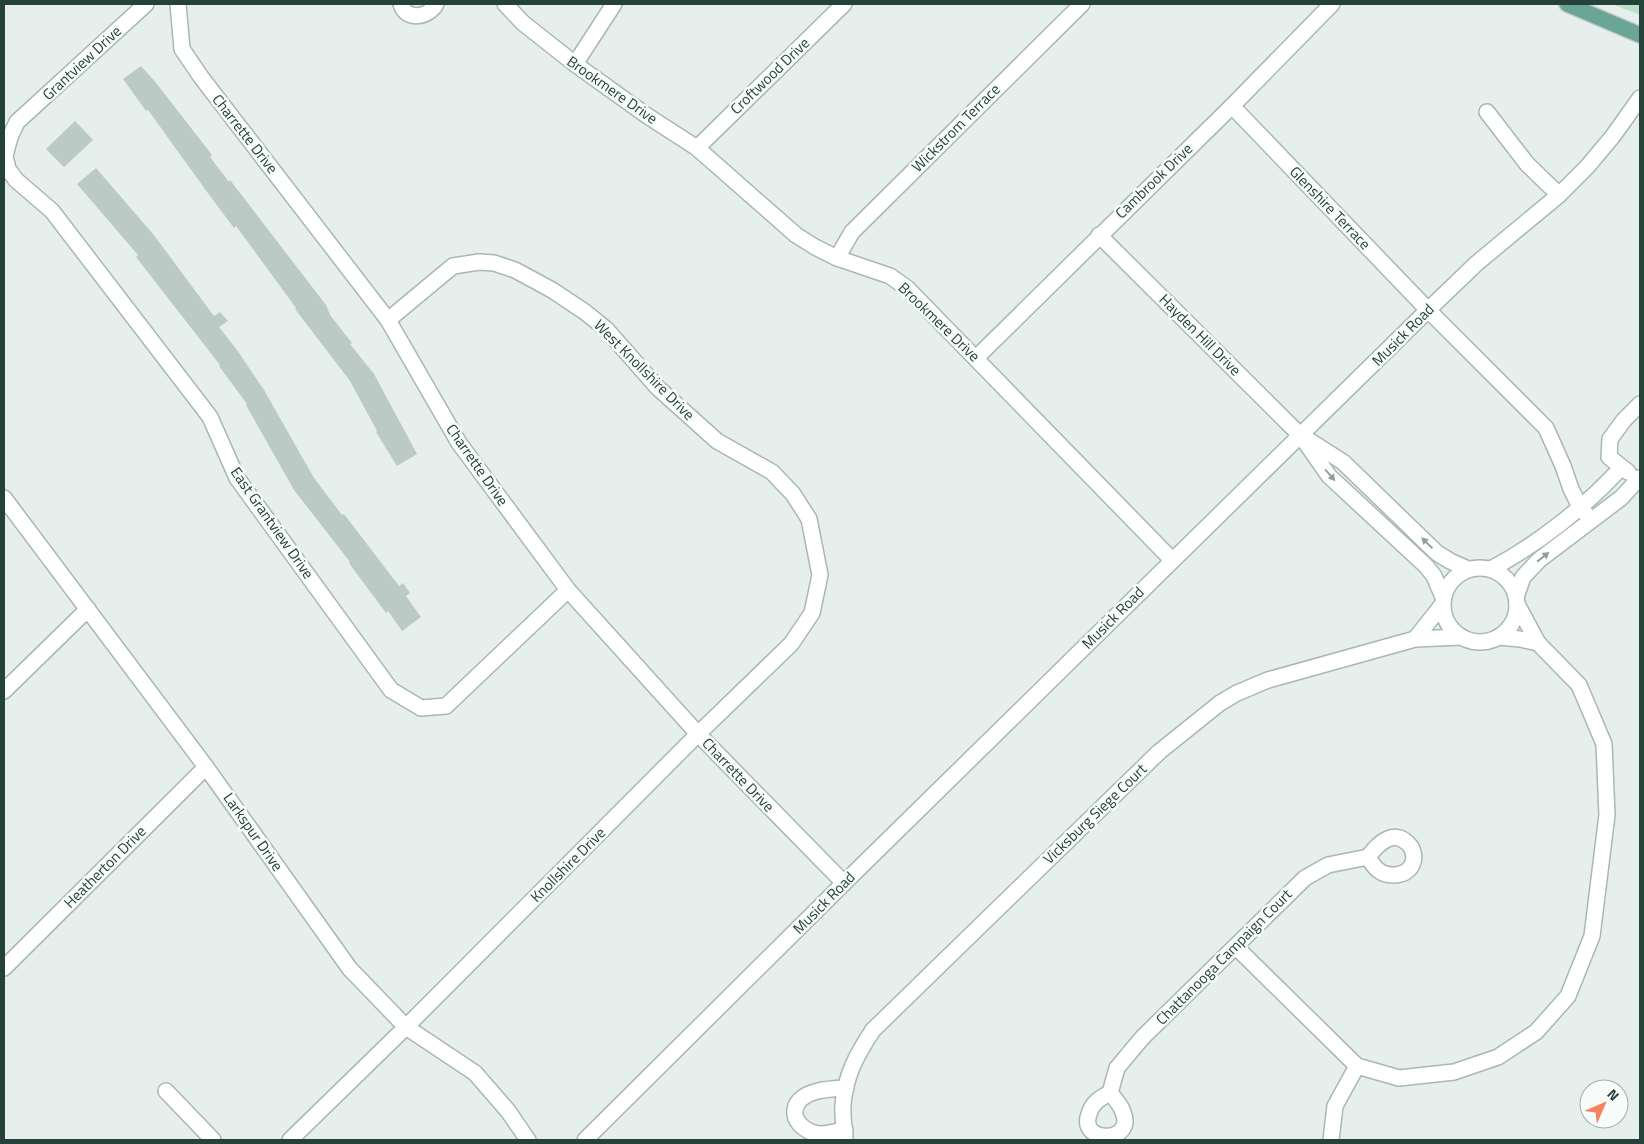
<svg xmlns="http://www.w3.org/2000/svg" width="1644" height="1144" viewBox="0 0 1644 1144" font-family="'Titillium Web',sans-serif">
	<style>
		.green { fill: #bfe0c8 }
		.building { fill: #bbcac4 }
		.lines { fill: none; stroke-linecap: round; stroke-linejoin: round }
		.minor-casing { stroke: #a8b8b2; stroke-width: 18 }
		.major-casing { stroke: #c2cac8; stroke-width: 18 }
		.minor { stroke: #fff; stroke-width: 15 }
		.major { stroke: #6aa596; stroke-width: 15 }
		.oneway { fill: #92a09c }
		.labels { text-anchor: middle; stroke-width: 5; stroke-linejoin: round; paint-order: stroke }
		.street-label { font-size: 15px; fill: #24423a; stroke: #f7fbf9 }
	</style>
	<rect width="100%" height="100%" fill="#e6efeb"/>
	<path class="green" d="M1612,4H1640V15Z"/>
	<g class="building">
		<path d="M141,66L157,84L212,155L210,157L229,182L230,180L326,305L330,315L352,343L350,344L374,374L417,454L397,466L376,432L377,431L350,381L295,309L296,308L236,226L234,228L210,196L148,110L146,111L123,79Z"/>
		<path d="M75,121L93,140L64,167L46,149Z"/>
		<path d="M96,168L153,234L214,316L220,312L228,321L219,327L237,350L264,390L314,478L342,515L344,514L399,586L403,583L410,593L406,596L421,617L402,631L388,611L386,613L349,563L350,562L294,490L246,405L247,404L219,366L220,365L136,257L138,255L77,184Z"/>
	</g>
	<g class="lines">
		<g class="minor-casing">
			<g id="minor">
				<path d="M146,4L17,122L10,137L5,156L8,169L16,180L52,211L210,417L237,478L391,690L421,708L446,706L568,590"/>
				<path d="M178,4L182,49L201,77L388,320L459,443L568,590L698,734L844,883"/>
				<path d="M401,4C406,22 429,17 436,4"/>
				<path d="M505,4L523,23L575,64L646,115L697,148L796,235L815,247L837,258L890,276L907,288L1172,560"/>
				<path d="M575,64L614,4"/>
				<path d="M1232,106L1428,310L1546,428L1563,466L1571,489L1580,507L1591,520"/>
				<path d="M1487,112L1527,164L1559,195"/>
				<path d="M697,148L844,4"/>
				<path d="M1099,235L1301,436L1329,476L1426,566L1434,576L1443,597"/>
				<path d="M837,258L852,232L1082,4"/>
				<path d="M976,358L1232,106L1332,4"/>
				<path d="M1307,439L1343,462L1437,553L1450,561L1468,569"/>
				<path d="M1628,472L1609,457L1610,439L1624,420L1640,404"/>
				<path d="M4,498L206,767L350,969L406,1027L475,1073L508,1111L528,1140"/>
				<circle cx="1480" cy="605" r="37"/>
				<path d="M1491,569C1537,545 1586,506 1621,468"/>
				<path d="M1516,597L1523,577L1539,560L1621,498L1633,485L1637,478"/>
				<path d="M1499,637L1520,639L1538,643"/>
				<path d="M1415,639L1442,605"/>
				<path d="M4,691L88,609"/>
				<path d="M1236,947L1357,1066L1399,1078L1454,1072L1498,1057L1536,1032L1568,996L1592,936L1607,815L1604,744L1579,685L1538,643L1517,604"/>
				<path d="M4,968L206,767"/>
				<path d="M166,1091L213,1140"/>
				<path d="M1110,1093C1100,1098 1092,1103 1089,1114C1078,1144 1136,1144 1123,1112C1121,1105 1115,1099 1110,1093L1117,1068L1142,1038L1305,878L1328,865L1368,857C1379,842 1396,827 1411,847C1413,851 1415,857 1413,862C1409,877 1388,878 1378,870C1374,867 1371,862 1368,857"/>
				<path d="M845,1130C837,1131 829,1134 821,1134C805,1134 785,1116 800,1100C811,1089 832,1089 846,1088"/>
				<path d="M290,1140L406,1027L698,734L791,644L812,613L820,575L809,519L793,494L772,472L717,441L658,388L606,329L585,312L552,290L515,270L494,263L479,262L453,266L388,320"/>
				<path d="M585,1140L844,883L1428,310L1477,263L1559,195L1587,167L1613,136L1640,98"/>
				<path d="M845,1140C845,1129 842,1117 843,1105C845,1076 857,1054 873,1030L1159,752L1220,703L1237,693L1268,680L1415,639L1461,637"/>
				<path d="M1331,1140L1335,1106L1357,1066"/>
			</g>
		</g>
		<g class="major-casing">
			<path id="major" d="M1567,4L1640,35"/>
		</g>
		<use href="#minor" class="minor"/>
		<use href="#major" class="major"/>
	</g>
	<defs><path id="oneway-solid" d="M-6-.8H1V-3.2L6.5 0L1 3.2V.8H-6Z" transform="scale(1.25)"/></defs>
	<g class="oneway">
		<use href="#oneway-solid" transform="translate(1330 475) rotate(49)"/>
		<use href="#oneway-solid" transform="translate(1427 543) rotate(-136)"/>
		<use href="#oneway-solid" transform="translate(1543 557) rotate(-38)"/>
	</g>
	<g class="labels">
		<g class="street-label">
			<text transform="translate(82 63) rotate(-43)" y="5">Grantview Drive</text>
			<text transform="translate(770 76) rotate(-44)" y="5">Croftwood Drive</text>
			<text transform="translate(612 90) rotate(35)" y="5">Brookmere Drive</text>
			<text transform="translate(956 128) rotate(-45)" y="5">Wickstrom Terrace</text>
			<text transform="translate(245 134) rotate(52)" y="5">Charrette Drive</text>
			<text transform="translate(1154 181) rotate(-44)" y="5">Cambrook Drive</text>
			<text transform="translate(1330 208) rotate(46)" y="5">Glenshire Terrace</text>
			<text transform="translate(939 322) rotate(44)" y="5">Brookmere Drive</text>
			<text transform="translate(1200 335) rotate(45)" y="5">Hayden Hill Drive</text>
			<text transform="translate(1403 335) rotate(-45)" y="5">Musick Road</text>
			<text transform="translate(644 370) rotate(45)" y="5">West Knollshire Drive</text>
			<text transform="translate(477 465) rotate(55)" y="5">Charrette Drive</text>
			<text transform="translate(272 523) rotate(55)" y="5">East Grantview Drive</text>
			<text transform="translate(1113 618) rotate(-45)" y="5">Musick Road</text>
			<text transform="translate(738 775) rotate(46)" y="5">Charrette Drive</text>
			<text transform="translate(1095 814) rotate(-44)" y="5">Vicksburg Siege Court</text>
			<text transform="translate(253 832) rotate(55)" y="5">Larkspur Drive</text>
			<text transform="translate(568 865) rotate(-45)" y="5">Knollshire Drive</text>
			<text transform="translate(105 867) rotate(-45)" y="5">Heatherton Drive</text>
			<text transform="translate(824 903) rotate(-45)" y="5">Musick Road</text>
			<text transform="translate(1224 957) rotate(-45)" y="5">Chattanooga Campaign Court</text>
		</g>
	</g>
	<rect width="1644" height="1144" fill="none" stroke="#24423a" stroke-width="10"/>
	<g transform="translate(1604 1104) rotate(45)"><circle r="24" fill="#f7fbf9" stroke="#a3b1ad"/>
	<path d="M0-4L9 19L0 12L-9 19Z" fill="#f4845f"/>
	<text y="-8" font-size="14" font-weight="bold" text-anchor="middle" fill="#24423a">N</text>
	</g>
</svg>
